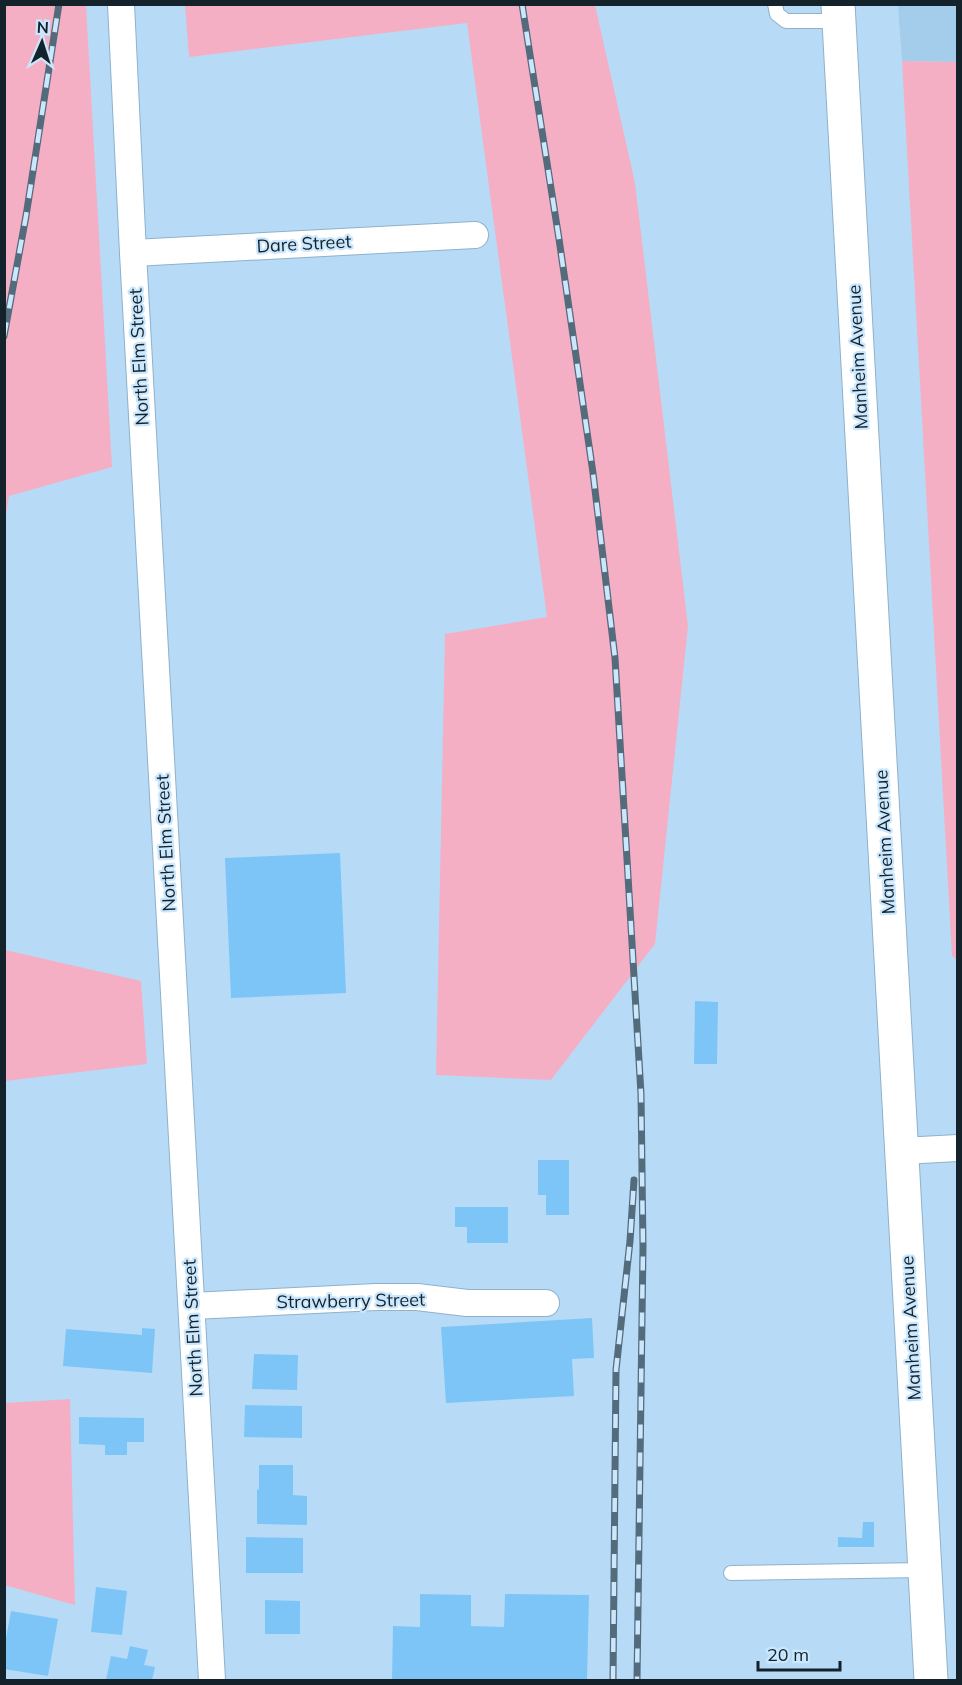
<svg xmlns="http://www.w3.org/2000/svg" width="962" height="1685" viewBox="0 0 962 1685" font-family="Mulish,sans-serif">
	<style>
		.built { fill: #a3cdeb }
		.green { fill: #f5afc4 }
		.building { fill: #7dc5f7 }
		.lines { fill: none; stroke-linecap: round; stroke-linejoin: round }
		.lane-casing { stroke: #8fb1cb; stroke-width: 16 }
		.street-casing { stroke: #8fb1cb; stroke-width: 28 }
		.secondary-casing { stroke: #8fb1cb; stroke-width: 35 }
		.lane { stroke: #fff; stroke-width: 14 }
		.street { stroke: #fff; stroke-width: 26 }
		.secondary { stroke: #fff; stroke-width: 33 }
		.rail-casing { stroke: #546b7c; stroke-width: 7 }
		.rail { stroke: #cae7fd; stroke-width: 4.5; stroke-dasharray: 14; stroke-linecap: butt }
		.labels { text-anchor: middle; stroke-width: 4.5; stroke-linejoin: round; paint-order: stroke }
		.street-label { font-size: 18px; fill: #14222c; stroke: #cae7fd }
	</style>
	<rect width="100%" height="100%" fill="#b7dbf6"/>
	<path class="built" d="M898,5H957V62L902,61Z"/>
	<g class="green">
		<path d="M5,4L86,5L112,467L9,496L5,521Z"/>
		<path d="M185,5H595L635,183L688,626L655,944L551,1080L436,1075L445,634L547,617L467,23L189,57Z"/>
		<path d="M902,61L957,62V960L952,956Z"/>
		<path d="M5,950L141,981L147,1064L5,1081Z"/>
		<path d="M70,1399L75,1605L4,1585L5,1403Z"/>
	</g>
	<g class="building">
		<path d="M340,853L346,993L231,998L225,858Z"/>
		<path d="M695,1001L718,1002L717,1064H694Z"/>
		<path d="M538,1160H569V1215H546V1195H538Z"/>
		<path d="M455,1207H508V1243H467V1227H455Z"/>
		<path d="M592,1318L594,1358L572,1359L574,1396L446,1403L441,1327Z"/>
		<path d="M142,1328L155,1329L152,1373L63,1366L66,1329L142,1335Z"/>
		<path d="M254,1354L298,1355L297,1390L252,1389Z"/>
		<path d="M245,1405L302,1406V1438L244,1437Z"/>
		<path d="M79,1417L144,1418V1442H127V1455H105V1445L79,1444Z"/>
		<path d="M259,1465H293V1495L307,1496V1525L257,1524V1489L259,1490Z"/>
		<path d="M863,1522H874V1547H838V1537L862,1538Z"/>
		<path d="M246,1537L303,1538V1573H246Z"/>
		<path d="M96,1587L127,1591L122,1635L91,1632Z"/>
		<path d="M420,1594L471,1595V1626L504,1627L505,1594L589,1595L587,1680H392L393,1626L420,1627Z"/>
		<path d="M265,1600L300,1601V1634H265Z"/>
		<path d="M11,1611L58,1619L48,1676L4,1669V1649Z"/>
		<path d="M130,1646L148,1650L144,1665L155,1667L152,1680H106L111,1656L127,1659Z"/>
	</g>
	<g class="lines">
		<g class="lane-casing">
			<g id="lane">
				<path d="M775,4L777,14L786,21H839"/>
				<path d="M731,1573L924,1570"/>
			</g>
		</g>
		<g class="street-casing">
			<g id="street">
				<path d="M121,4L133,253L212,1680"/>
				<path d="M133,253L475,235"/>
				<path d="M902,1151L958,1148"/>
				<path d="M192,1306L376,1297H417L467,1303H546"/>
			</g>
		</g>
		<g class="secondary-casing">
			<path id="secondary" d="M838,4L931,1680"/>
		</g>
		<use href="#lane" class="lane"/>
		<use href="#street" class="street"/>
		<use href="#secondary" class="secondary"/>
		<g class="rail-casing">
			<g id="rail">
				<path d="M522,4L559,239L593,473L615,658L641,1094L643,1247L637,1680"/>
				<path d="M4,336L26,216L59,4"/>
				<path d="M613,1680L616,1370L630,1241L634,1180"/>
			</g>
		</g>
		<use href="#rail" class="rail"/>
	</g>
	<g class="labels">
		<g class="street-label">
			<text transform="translate(304 244) rotate(-3)" y="6">Dare Street</text>
			<text transform="translate(139 357) rotate(-93)" y="6">North Elm Street</text>
			<text transform="translate(858 357) rotate(-93)" y="6">Manheim Avenue</text>
			<text transform="translate(885 842) rotate(-93)" y="6">Manheim Avenue</text>
			<text transform="translate(166 843) rotate(-93)" y="6">North Elm Street</text>
			<text transform="translate(351 1301) rotate(-1)" y="6">Strawberry Street</text>
			<text transform="translate(193 1328) rotate(-93)" y="6">North Elm Street</text>
			<text transform="translate(911 1328) rotate(-93)" y="6">Manheim Avenue</text>
		</g>
	</g>
	<rect width="962" height="1685" fill="none" stroke="#14222c" stroke-width="12"/>
	<g transform="translate(42 42) rotate(3)" stroke="#cae7fd" stroke-width="4.5" paint-order="stroke">
	<path d="M0-4.5L10 22L0 15L-10 22Z" fill="#14222c"/>
	<text y="-9" font-size="16" font-weight="bold" text-anchor="middle" fill="#14222c">N</text>
	</g>
	<path d="M758 1661v9h82v-9" fill="none" stroke="#14222c" stroke-width="3"/>
	<text x="767" y="1661" font-size="18" fill="#14222c" stroke="#cae7fd" stroke-width="4.5" paint-order="stroke">20 m</text>
</svg>
